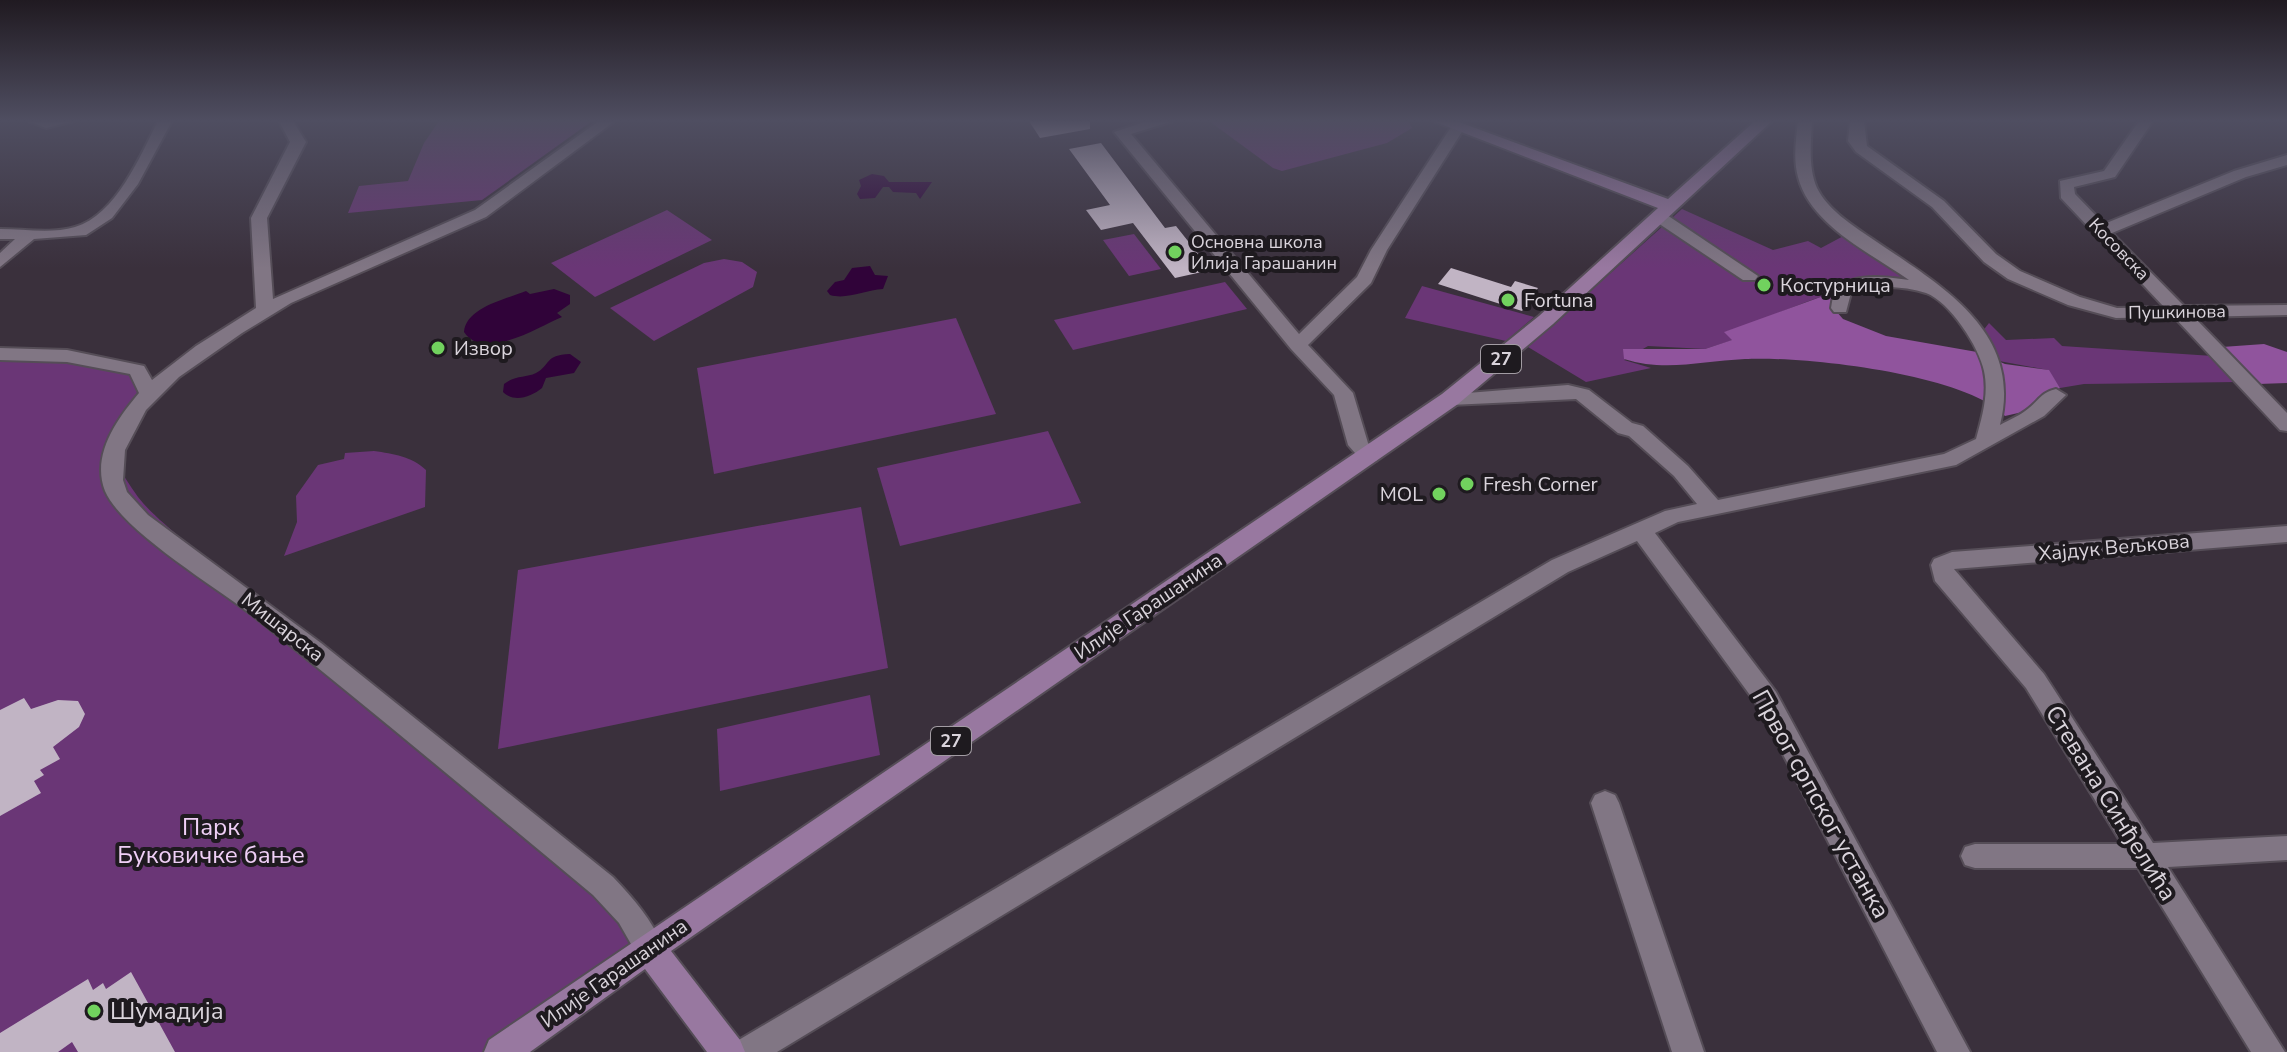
<svg xmlns="http://www.w3.org/2000/svg" width="2287" height="1052" viewBox="0 0 2287 1052" font-family="'Nunito Sans',sans-serif">
	<style>
		.green { fill: #6a3676 }
		.forest { fill: #90549d }
		.water { fill: #300339 }
		.building { fill: #c1b4c4 }
		.lines { fill: none; stroke-linecap: round; stroke-linejoin: round }
		.minor-casing { stroke: #554d57; stroke-width: 4 }
		.major-casing { stroke: #554d57; stroke-width: 4 }
		.minor { fill: #817684; fill-rule: evenodd }
		.major { fill: #9878a0; fill-rule: evenodd }
		.poi-dot { fill: #71d25e; stroke: #1e1a1f; stroke-width: 3 }
		.labels { text-anchor: middle; stroke-width: 8; stroke-linejoin: round; paint-order: stroke }
		.far-poi-label { font-size: 18px; fill: #dad4dc; stroke: #1e1a1f; text-anchor: start }
		.far-street-label { font-size: 18px; fill: #dad4dc; stroke: #1e1a1f }
		.shield { fill: #1e1a1f; stroke: #a29ca3; stroke-width: 2 }
		.shield-label { font-size: 18px; font-weight: bold; fill: #dad4dc }
		.poi-label { font-size: 20px; fill: #dad4dc; stroke: #1e1a1f; text-anchor: start }
		.street-label { font-size: 20px; fill: #dad4dc; stroke: #1e1a1f }
		.near-street-label { font-size: 24px; fill: #dad4dc; stroke: #1e1a1f }
		.near-park-label { font-size: 24px; fill: #efcff6; stroke: #1e1a1f }
		.near-poi-label { font-size: 24px; fill: #dad4dc; stroke: #1e1a1f; text-anchor: start }
	</style>
	<rect width="100%" height="100%" fill="#3a303c"/>
	<g class="green">
		<path d="M439,121H592L482,200L348,213L359,186L408,181L424,143Z"/>
		<path d="M1209,121H1408L1412,128L1387,143L1282,171L1273,168Z"/>
		<path d="M1682,209L1773,250L1808,241L1821,248L1849,233L1917,285C1845,276 1792,312 1725,332L1733,340L1705,349L1648,346L1624,360L1651,368L1586,382L1528,347Z"/>
		<path d="M667,210L712,240L595,297L551,263Z"/>
		<path d="M1134,234L1161,269L1129,276L1103,240Z"/>
		<path d="M724,259L742,262L757,272L753,287L654,341L610,308L704,263Z"/>
		<path d="M1225,282L1247,309L1073,350L1054,320Z"/>
		<path d="M1422,286L1534,317L1506,341L1405,318Z"/>
		<path d="M956,318L996,414L714,474L697,368Z"/>
		<path d="M1989,323L2006,340L2054,338L2062,346L2213,356L2237,382L2084,384L2060,388L2048,370L1999,361L1982,332Z"/>
		<path d="M0,354L67,356L137,370L147,384L113,460C122,472 129,485 138,497C160,525 191,541 211,571L619,901L649,948L504,1052H0Z"/>
		<path d="M1048,431L1081,503L900,546L877,468Z"/>
		<path d="M374,451C394,454 411,456 426,470L425,507L284,556L297,522L296,496L318,465L344,459L345,453Z"/>
		<path d="M861,507L888,668L498,749L518,570Z"/>
		<path d="M870,695L880,755L720,791L717,729Z"/>
	</g>
	<g class="forest">
		<path d="M1837,291L1836,311L1843,319L1886,336L1977,352L2005,364L2049,370L2060,388L2027,411L2005,416C1966,374 1803,356 1745,359C1702,361 1665,372 1624,359L1623,349H1705L1732,340L1724,332Z"/>
		<path d="M2264,344L2287,352V383L2258,384L2222,347Z"/>
	</g>
	<g class="water">
		<path d="M872,174L884,176L889,182H932L920,199L916,193L893,192L889,187H883L875,198L860,199L857,194L861,186L859,180Z"/>
		<path d="M870,266L875,275L888,276L883,289C865,290 847,300 830,295L827,291L835,282L844,280L852,268Z"/>
		<path d="M554,289L570,295V304L557,313L562,317C538,327 484,362 464,332C466,307 507,299 526,291L530,294Z"/>
		<path d="M570,354L581,362L574,373L546,378L542,388C531,397 514,403 503,392L504,384C515,375 526,378 536,373C551,365 544,355 570,354Z"/>
	</g>
	<g class="building">
		<path d="M1029,121H1090V129L1040,138Z"/>
		<path d="M1101,143L1165,228L1176,226L1211,270L1175,278L1133,223L1101,230L1086,210L1110,205L1069,149Z"/>
		<path d="M1451,268L1511,287L1515,281L1538,288L1522,311L1438,284Z"/>
		<path d="M24,698L31,709L58,700L78,701L85,714L79,727L53,747L60,759L40,770L44,775L34,781L41,793L0,816V710Z"/>
		<path d="M131,972L175,1052H78L72,1042L58,1052H0V1033L88,979L93,990L103,983L106,989Z"/>
	</g>
	<g class="lines">
		<g class="minor-casing">
			<g id="minor">
				<path d="M28,121H74L46,128Z"/>
				<path d="M158,121H172L138,184L112,218L86,235L34,239L0,267V253L15,239H0V229C24,229 52,234 75,227C116,215 140,156 158,121Z"/>
				<path d="M279,121H293L306,142L267,218L273,299L475,210L599,121H615L486,217L291,303L242,333L179,377L146,410L125,450L123,480L127,492L148,515L321,643L613,877C634,899 652,920 664,948L659,958L649,962L639,958L619,923L593,895C481,802 370,709 256,618C219,589 122,531 105,491C91,455 117,419 139,393L130,374L67,362L0,360V348L67,350L144,366L152,380L196,346L256,308L251,218L290,142Z"/>
				<path d="M1148,121H1173L1131,134L1299,334L1357,277L1371,250L1453,124L1465,127L1387,250L1371,283L1308,345L1353,393L1368,443L1379,456L1376,461H1362L1348,445L1334,395L1291,349L1114,132Z"/>
				<path d="M1798,121H1812C1811,143 1808,167 1817,188C1828,210 1852,225 1871,238C1938,284 2024,330 2000,425C2009,420 2021,415 2029,408C2039,400 2042,392 2056,389L2066,395L2044,416L1956,465L1678,522L1655,533L1776,692L1970,1052H1937L1758,706L1637,541L1568,572L777,1052H732L737,1041L1552,560L1665,511L1697,504L1674,476L1629,436L1618,433L1576,399L1450,405L1443,403L1440,399L1443,395L1568,385L1589,390L1632,423L1643,426L1688,466L1718,500L1944,454L1976,439C1982,417 1989,394 1984,371C1979,347 1950,302 1926,293C1905,286 1871,284 1851,293L1846,312H1834L1831,308L1834,290C1852,272 1887,277 1909,280C1872,254 1810,225 1798,177C1793,159 1796,139 1798,121Z"/>
				<path d="M1850,121H1864L1867,146L1944,201L1996,254L2020,271L2080,297L2117,308L2164,307L2061,198L2060,181L2104,171L2139,121H2153L2115,177L2074,187L2075,194L2104,224L2234,171L2287,155V165L2246,177L2112,233L2184,306L2287,305V315L2194,317L2287,413V431L2280,430L2174,317L2116,318L2068,305L2008,279L1984,262L1932,207L1856,152L1848,141Z"/>
				<path d="M1658,211L1664,213L1758,276L1755,280H1743L1652,219L1650,216Z"/>
				<path d="M2287,526V542L1954,569L2044,674L2153,843L2287,836V860L2168,867L2285,1052H2251L2138,868H1975L1965,865L1961,856L1965,847L1975,844H2122L2026,688L1935,581L1931,565L1934,559L1952,552Z"/>
				<path d="M1605,791L1615,795L1619,803L1704,1052H1672L1591,803L1595,795Z"/>
			</g>
		</g>
		<g class="major-casing">
			<path id="major" d="M1433,121H1456L1668,199L1755,121H1772L1553,324L1458,404L671,951L740,1040L745,1052H707L645,969L530,1052H484L489,1040L1442,394L1539,316L1658,208Z"/>
		</g>
		<use href="#minor" class="minor"/>
		<use href="#major" class="major"/>
	</g>
	<linearGradient id="sky" x2="0" y2="1"><stop stop-color="#201a21"/><stop offset="0.45" stop-color="#4f4e61"/><stop offset="1" stop-color="#4f4e61" stop-opacity="0"/></linearGradient>
	<rect width="2287" height="268" fill="url(#sky)"/>
	<g class="poi-dot">
		<circle cx="1175" cy="252" r="8"/>
		<circle cx="1764" cy="285" r="8"/>
		<circle cx="1508" cy="300" r="8"/>
		<circle cx="438" cy="348" r="8"/>
		<circle cx="1467" cy="484" r="8"/>
		<circle cx="1439" cy="494" r="8"/>
		<circle cx="94" cy="1011" r="8"/>
	</g>
	<g class="labels">
		<g class="far-poi-label">
			<text x="1191" y="248">Основна школа<tspan x="1191" dy="21">Илија Гарашанин</tspan></text>
		</g>
		<g class="far-street-label">
			<text transform="translate(2119 249) rotate(46)" y="6">Косовска</text>
			<text transform="translate(2177 312) rotate(-1)" y="6">Пушкинова</text>
		</g>
		<g class="shield">
			<rect x="1481" y="345" width="40" height="28" rx="6"/>
			<rect x="931" y="727" width="40" height="28" rx="6"/>
		</g>
		<g class="shield-label">
			<text x="1501" y="365">27</text>
			<text x="951" y="747">27</text>
		</g>
		<g class="poi-label">
			<text x="1780" y="292">Костурница</text>
			<text x="1524" y="307">Fortuna</text>
			<text x="454" y="355">Извор</text>
			<text x="1483" y="491">Fresh Corner</text>
			<text x="1423" y="501" text-anchor="end">MOL</text>
		</g>
		<g class="street-label">
			<text transform="translate(2114 547) rotate(-5)" y="7">Хајдук Вељкова</text>
			<text transform="translate(1148 606) rotate(-34)" y="7">Илије Гарашанина</text>
			<text transform="translate(283 627) rotate(38)" y="7">Мишарска</text>
			<text transform="translate(614 973) rotate(-35)" y="7">Илије Гарашанина</text>
		</g>
		<g class="near-street-label">
			<text transform="translate(2111 803) rotate(58)" y="8">Стевана Синђелића</text>
			<text transform="translate(1821 804) rotate(61)" y="8">Првог српског устанка</text>
		</g>
		<g class="near-park-label">
			<text x="211" y="835">Парк<tspan x="211" dy="28">Буковичке бање</tspan></text>
		</g>
		<g class="near-poi-label">
			<text x="110" y="1019">Шумадија</text>
		</g>
	</g>
</svg>
